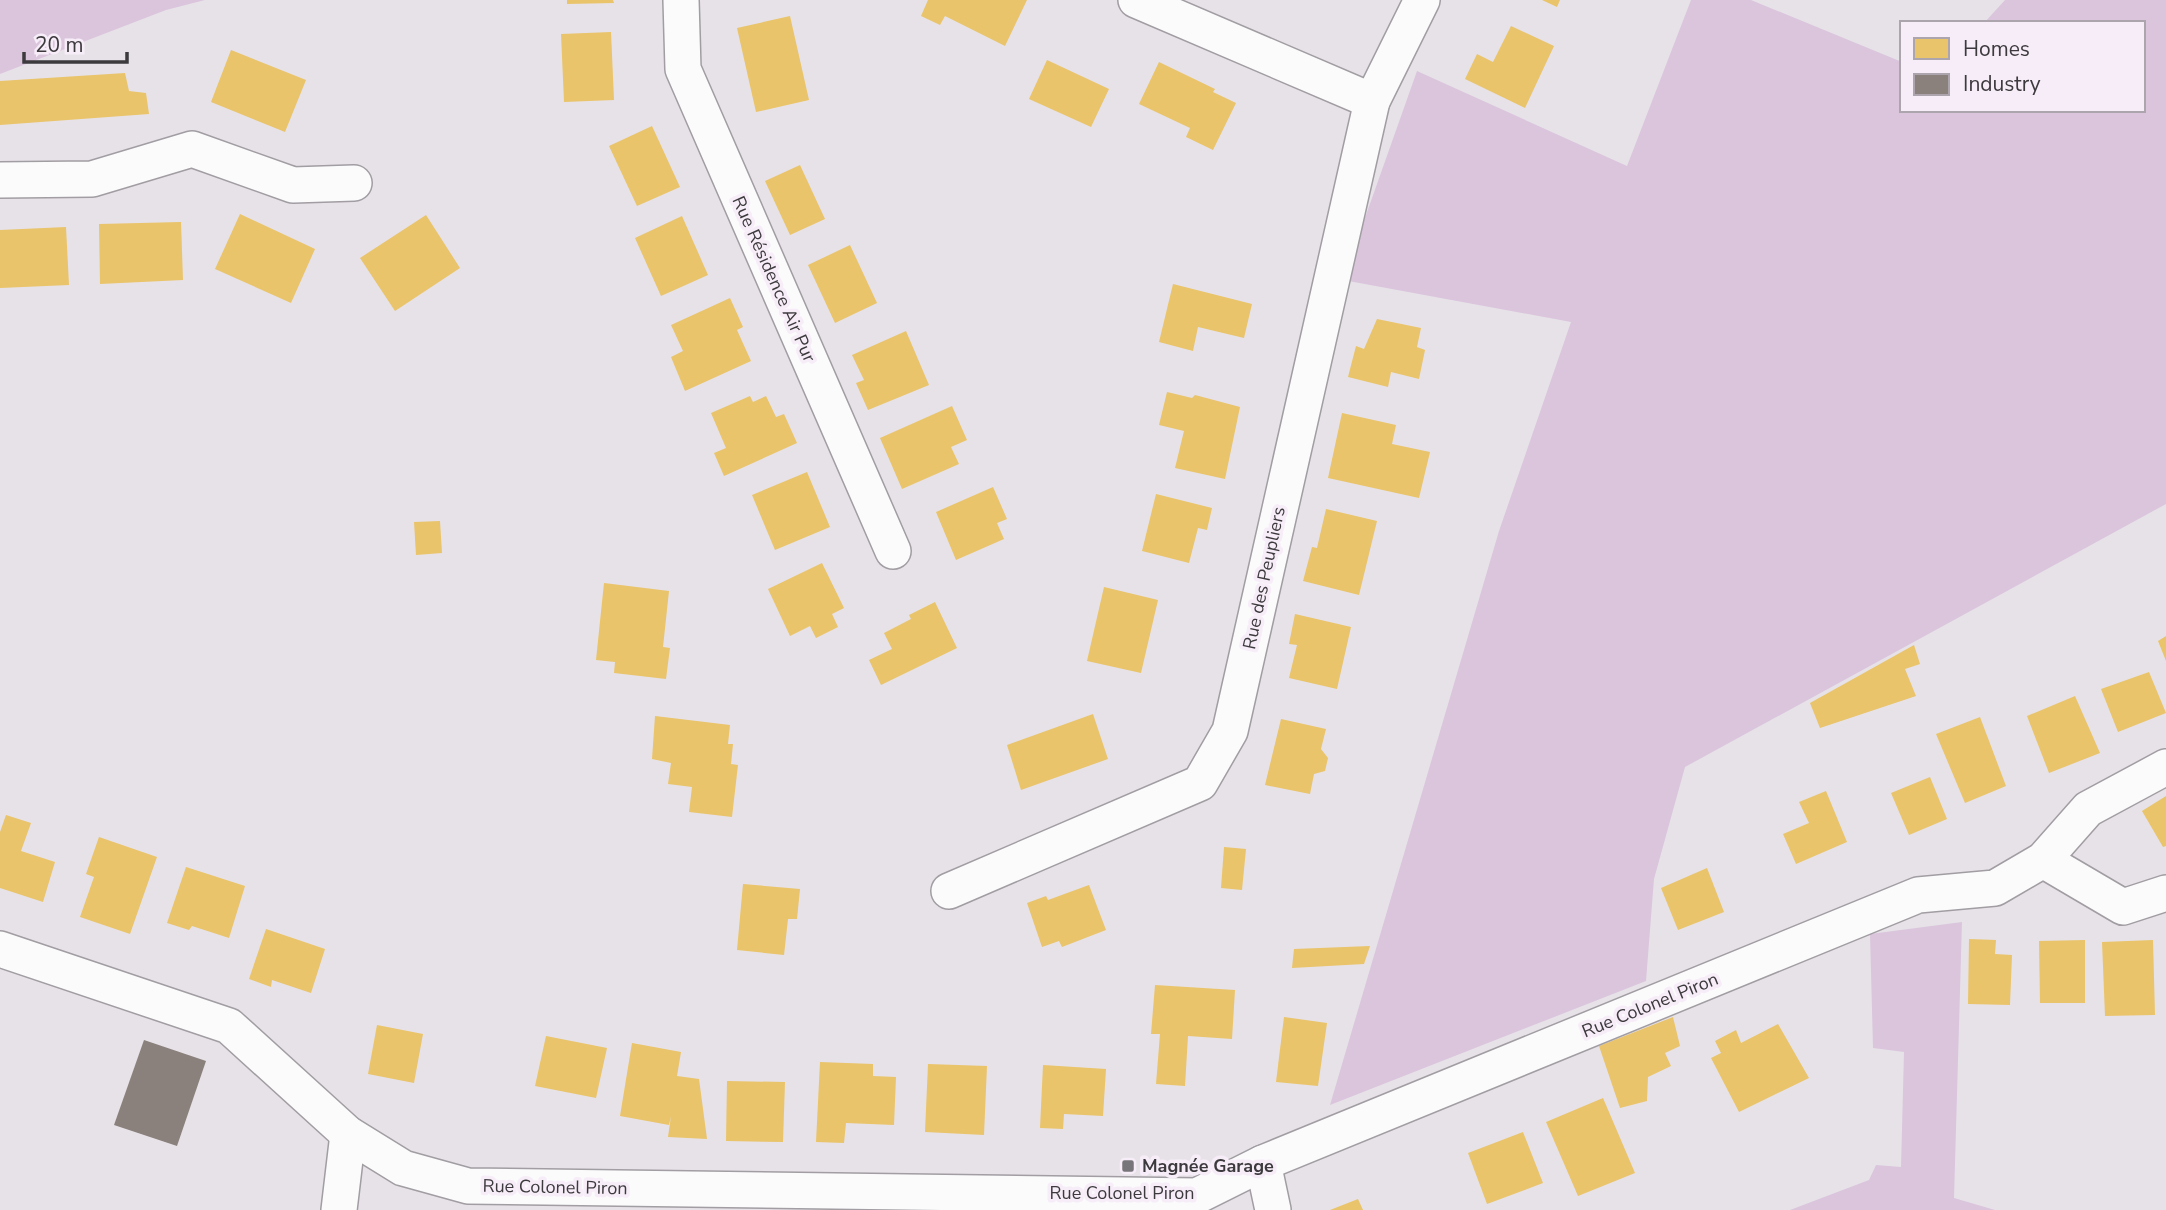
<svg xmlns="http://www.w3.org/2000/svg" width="2166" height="1210" viewBox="0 0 2166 1210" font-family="'Nunito Sans',sans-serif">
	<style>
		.green { fill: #dac5dd }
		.homes { fill: #e9c46a }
		.industry { fill: #8a817c }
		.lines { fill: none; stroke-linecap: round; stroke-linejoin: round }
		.street-casing { stroke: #a19da2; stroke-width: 38 }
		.street { stroke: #fbfbfc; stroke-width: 35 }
		.poi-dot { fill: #78757a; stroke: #f7edf8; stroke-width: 2.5 }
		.labels { text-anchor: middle; stroke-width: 7; stroke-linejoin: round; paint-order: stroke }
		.street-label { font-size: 18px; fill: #3d3a3e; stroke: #f7edf8 }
		.poi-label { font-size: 18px; font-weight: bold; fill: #3d3a3e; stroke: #f7edf8; text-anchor: start }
	</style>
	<rect width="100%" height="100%" fill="#e7e2e8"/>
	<g class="green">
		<path d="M0,0H205L166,10L0,74Z"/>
		<path d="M1691,0H1751L1902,62V110H2143V23H1984L2005,0H2166V504L1685,767L1654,879L1646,981L1330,1105L1499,531L1571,322L1343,280L1417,71L1627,166Z"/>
		<path d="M1962,922L1954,1198L1995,1210H1790L1869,1180L1876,1165L1901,1167L1904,1052L1873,1048L1870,934Z"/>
	</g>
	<g class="homes">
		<path d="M567,0H613L614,3L567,4Z"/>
		<path d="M928,0H1027L1005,46L945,16L940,25L921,16Z"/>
		<path d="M1542,0H1560L1557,7Z"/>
		<path d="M790,16L809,100L756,112L737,28Z"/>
		<path d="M1511,26L1554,46L1525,108L1465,79L1477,54L1493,62Z"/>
		<path d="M611,32L614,100L564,102L561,34Z"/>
		<path d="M231,50L306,80L285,132L211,102Z"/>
		<path d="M1047,60L1109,89L1091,127L1029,99Z"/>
		<path d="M1159,62L1215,89L1213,92L1236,103L1213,150L1186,137L1190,128L1139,104Z"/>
		<path d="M125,73L129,91L146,93L149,114L0,125V81Z"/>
		<path d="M652,126L680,187L637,206L609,146Z"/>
		<path d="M800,165L825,219L790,235L765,181Z"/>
		<path d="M240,214L315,249L291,303L215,269Z"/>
		<path d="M426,215L460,268L395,311L360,258Z"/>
		<path d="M682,216L708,275L661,296L635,238Z"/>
		<path d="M181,222L183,280L100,284L99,224Z"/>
		<path d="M66,227L69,285L0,288V230Z"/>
		<path d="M850,245L877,303L835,323L808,265Z"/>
		<path d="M1173,284L1252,304L1244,338L1198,327L1193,351L1159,342Z"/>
		<path d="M730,298L743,327L737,330L751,361L685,391L671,357L683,351L671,325Z"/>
		<path d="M1377,319L1421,328L1417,347L1425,350L1419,379L1391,372L1388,387L1348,377L1356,346L1364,349Z"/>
		<path d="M906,331L929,385L868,410L856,383L864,380L852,355Z"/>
		<path d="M1167,392L1192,398L1195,395L1240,407L1225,479L1175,468L1184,431L1159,425Z"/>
		<path d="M750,396L753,402L766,396L776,417L784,414L797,443L724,476L714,453L726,448L711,413Z"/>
		<path d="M952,406L967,440L951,447L959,464L902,489L880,438Z"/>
		<path d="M1342,413L1396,425L1392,444L1430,452L1419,498L1328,478Z"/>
		<path d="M807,472L830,527L775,550L752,495Z"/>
		<path d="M993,487L1007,519L997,523L1004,539L956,560L936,512Z"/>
		<path d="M1156,494L1212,508L1207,530L1198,528L1189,563L1142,551Z"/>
		<path d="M1326,509L1377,521L1359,595L1303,581L1312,547L1317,548Z"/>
		<path d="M440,521L442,553L416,555L414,522Z"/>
		<path d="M822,563L844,608L832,614L838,627L816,638L810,626L790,636L768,589Z"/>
		<path d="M604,583L669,591L663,647L670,648L666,679L614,673L615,662L596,660Z"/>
		<path d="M1104,587L1158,600L1141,673L1087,661Z"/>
		<path d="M935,602L957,648L881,685L869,660L892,649L884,633L911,619L909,615Z"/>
		<path d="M1295,614L1351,627L1337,689L1289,678L1297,645L1289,644Z"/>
		<path d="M2166,636V661L2158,641Z"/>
		<path d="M1914,645L1920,664L1905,669L1916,696L1820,728L1810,703Z"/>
		<path d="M2149,672L2166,713L2118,732L2101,689Z"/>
		<path d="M2075,696L2100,753L2049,773L2027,716Z"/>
		<path d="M1093,714L1108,759L1021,790L1007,745Z"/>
		<path d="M655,716L730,725L728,744H733L731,764L738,765L732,817L689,812L692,787L668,784L671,763L652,759Z"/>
		<path d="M1980,717L2006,786L1965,803L1936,734Z"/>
		<path d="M1281,719L1326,729L1321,749L1328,758L1325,771L1314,774L1310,794L1265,785Z"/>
		<path d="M1930,777L1947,819L1909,835L1891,793Z"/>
		<path d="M1826,791L1847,842L1796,864L1783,834L1809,823L1799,802Z"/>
		<path d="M2166,796V846L2163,847L2142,811Z"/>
		<path d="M6,815L31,823L21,851L55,862L43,902L0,888V832Z"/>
		<path d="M99,837L157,857L130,934L80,917L94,877L86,874Z"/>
		<path d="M1224,847L1246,849L1242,890L1221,888Z"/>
		<path d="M186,867L245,886L229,938L192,926L189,930L167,923Z"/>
		<path d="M1707,868L1724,912L1678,930L1661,888Z"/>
		<path d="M743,884L800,889L797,919H788L784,955L737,950Z"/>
		<path d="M1089,885L1106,930L1062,947L1059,941L1042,947L1027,903L1046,896L1048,900Z"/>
		<path d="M266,929L325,949L311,993L272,980L271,987L249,979Z"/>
		<path d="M1969,939L1996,940L1995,954L2012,955L2010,1005L1968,1004Z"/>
		<path d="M2085,940V1003H2040L2039,941Z"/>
		<path d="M2153,940L2155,1015L2105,1016L2102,942Z"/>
		<path d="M1370,946L1364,964L1292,968L1294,949Z"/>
		<path d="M1155,985L1235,990L1232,1039L1188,1036L1185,1086L1156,1084L1160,1034H1151Z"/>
		<path d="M1284,1017L1327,1023L1318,1086L1276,1082Z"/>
		<path d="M1673,1017L1680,1046L1665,1053L1671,1066L1648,1077L1647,1101L1620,1108L1599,1046Z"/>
		<path d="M1778,1024L1809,1078L1739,1112L1711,1058L1721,1053L1715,1041L1736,1030L1741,1043Z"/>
		<path d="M377,1025L423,1034L414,1083L368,1074Z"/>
		<path d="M546,1036L607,1048L596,1098L535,1086Z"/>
		<path d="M632,1043L681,1052L677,1076L699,1079L707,1139L668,1137L671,1116L669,1125L620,1116Z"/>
		<path d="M820,1062L873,1064V1076L896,1077L894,1125L846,1123L844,1143L816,1142Z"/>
		<path d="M928,1064L987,1066L984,1135L925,1132Z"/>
		<path d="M1043,1065L1106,1069L1103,1116L1064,1114L1063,1129L1040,1128Z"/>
		<path d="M727,1081L785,1082L783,1142L726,1141Z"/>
		<path d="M1603,1098L1635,1173L1578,1196L1546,1122Z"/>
		<path d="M1523,1132L1543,1183L1487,1204L1468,1153Z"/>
		<path d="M1358,1199L1363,1210H1330Z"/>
	</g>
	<path class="industry" d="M144,1040L206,1061L177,1146L114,1125Z"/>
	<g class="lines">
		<g class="street-casing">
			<g id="street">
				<path d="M681,0L683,69L893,551"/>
				<path d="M1136,0L1372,101"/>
				<path d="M0,180L92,179L192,149L293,185L354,183"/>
				<path d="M2043,860L2123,907L2166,893"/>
				<path d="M949,891L1200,783L1230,731L1372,101L1422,0"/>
				<path d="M0,949L229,1026L348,1134L403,1168L468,1186L1197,1196L1263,1163L1918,895L1995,888L2043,860L2088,809L2166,767"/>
				<path d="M1263,1163L1273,1210"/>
				<path d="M339,1210L348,1134"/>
			</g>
		</g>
		<use href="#street" class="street"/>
	</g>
	<rect class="poi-dot" x="1121" y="1159" width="14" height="14" rx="3.5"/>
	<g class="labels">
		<g class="street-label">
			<text transform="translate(774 279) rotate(66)" y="6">Rue Résidence Air Pur</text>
			<text transform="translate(1264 578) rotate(-78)" y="6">Rue des Peupliers</text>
			<text transform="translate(1650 1005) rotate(-22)" y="6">Rue Colonel Piron</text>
			<text transform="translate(555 1187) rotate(1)" y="6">Rue Colonel Piron</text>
			<text x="1122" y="1199">Rue Colonel Piron</text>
		</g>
		<g class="poi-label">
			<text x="1142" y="1172">Magnée Garage</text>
		</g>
	</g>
	<rect x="1900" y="21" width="245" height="91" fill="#f7edf8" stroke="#ada5ae" stroke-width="2"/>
	<rect x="1914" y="38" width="35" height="21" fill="#e9c46a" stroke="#ada5ae" stroke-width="2"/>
	<text x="1963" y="56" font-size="21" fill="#3d3a3e">Homes</text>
	<rect x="1914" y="74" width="35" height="21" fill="#8a817c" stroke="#ada5ae" stroke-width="2"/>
	<text x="1963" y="91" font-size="21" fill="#3d3a3e">Industry</text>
	<path d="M24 52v10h103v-10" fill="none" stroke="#3d3a3e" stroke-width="3.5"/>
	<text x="35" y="52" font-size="21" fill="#3d3a3e" stroke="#f7edf8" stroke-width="5" paint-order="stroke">20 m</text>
</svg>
